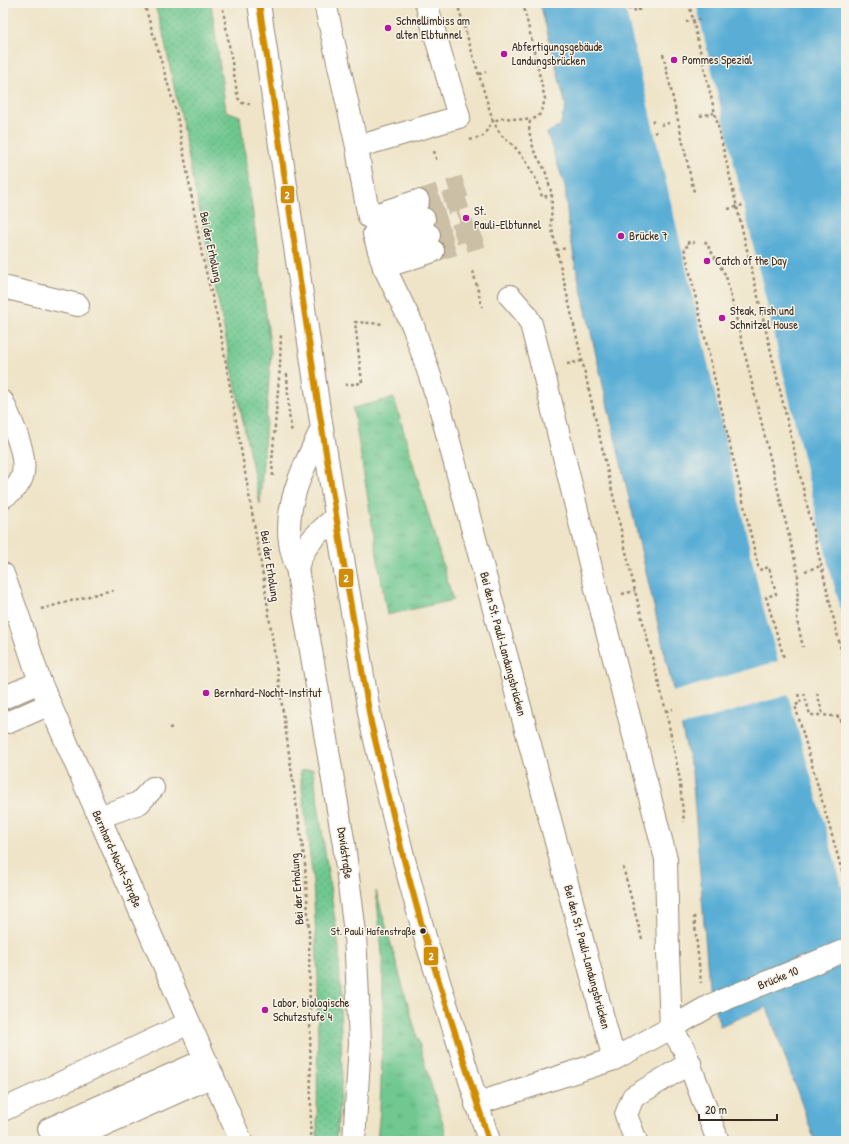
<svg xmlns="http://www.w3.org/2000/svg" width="849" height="1144" viewBox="0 0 849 1144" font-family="'Patrick Hand',sans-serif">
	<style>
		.grass { fill: url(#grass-dots); stroke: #557957 }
		.park { fill: url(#park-tufts); stroke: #557957 }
		.water { fill: #5aaed6; stroke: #4a6c7a }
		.pier { fill: #efe4c8 }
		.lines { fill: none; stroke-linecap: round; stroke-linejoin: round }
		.minor-tunnel { stroke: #cbbfa6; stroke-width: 22; stroke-dasharray: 22 11; stroke-linecap: butt }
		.minor-casing { stroke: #958773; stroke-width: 24 }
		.major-casing { stroke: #958773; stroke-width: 24 }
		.path { stroke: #958773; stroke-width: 2.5; stroke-dasharray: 3 3; stroke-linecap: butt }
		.minor { stroke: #fff; stroke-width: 22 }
		.major { stroke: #fff; stroke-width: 22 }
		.bus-1-casing { stroke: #f7f3e8; stroke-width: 9 }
		.bus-1 { stroke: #d18d06; stroke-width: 6 }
		.poi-dot { fill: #b5179e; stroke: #f7f3e8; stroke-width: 1.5 }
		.bus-dot { fill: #3b2a1e; stroke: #f7f3e8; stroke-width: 1.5 }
		.labels { text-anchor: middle; stroke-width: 3; stroke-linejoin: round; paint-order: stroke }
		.bus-label { font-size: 11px; fill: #3b2a1e; stroke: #f7f3e8; text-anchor: end }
		.poi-label { font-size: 12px; fill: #3b2a1e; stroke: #f7f3e8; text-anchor: start }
		.street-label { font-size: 12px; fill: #3b2a1e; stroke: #f7f3e8 }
		.line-badge { stroke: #f7f3e8; stroke-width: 1.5 }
		.badge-label { font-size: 11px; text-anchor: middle; font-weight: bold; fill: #fff }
	</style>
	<defs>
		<pattern id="grass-dots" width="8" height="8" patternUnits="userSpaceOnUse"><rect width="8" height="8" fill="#6fc890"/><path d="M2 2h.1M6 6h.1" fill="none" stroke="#5ca375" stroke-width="1.8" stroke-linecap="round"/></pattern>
		<pattern id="park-tufts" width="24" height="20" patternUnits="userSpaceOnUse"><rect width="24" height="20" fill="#6fc890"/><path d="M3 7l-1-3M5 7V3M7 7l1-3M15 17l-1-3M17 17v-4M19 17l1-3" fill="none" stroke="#5ca375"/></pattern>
	</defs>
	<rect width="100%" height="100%" fill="#f7f3e8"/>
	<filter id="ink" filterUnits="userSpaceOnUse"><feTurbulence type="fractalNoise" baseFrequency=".025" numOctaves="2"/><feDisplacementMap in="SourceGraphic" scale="8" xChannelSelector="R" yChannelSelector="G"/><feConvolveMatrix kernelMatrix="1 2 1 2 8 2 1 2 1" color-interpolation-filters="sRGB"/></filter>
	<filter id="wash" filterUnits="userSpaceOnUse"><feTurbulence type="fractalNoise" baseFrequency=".012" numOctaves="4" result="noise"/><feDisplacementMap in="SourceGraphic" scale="16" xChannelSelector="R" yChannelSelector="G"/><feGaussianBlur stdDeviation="0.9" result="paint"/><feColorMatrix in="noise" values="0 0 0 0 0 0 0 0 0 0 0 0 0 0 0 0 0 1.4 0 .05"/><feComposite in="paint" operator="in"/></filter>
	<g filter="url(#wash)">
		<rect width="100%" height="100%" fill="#efe4c8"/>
		<g class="grass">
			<path d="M154,3H211L226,111L240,116L271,352L260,504L162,28Z"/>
			<path d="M313,769L339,948L342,1075L336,1141H317L318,979L313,882L300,771Z"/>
		</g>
		<g class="park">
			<path d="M394,398L453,600L387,615L353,408Z"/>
			<path d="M376,891L426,1068L445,1130L446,1141H377L380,1109L383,1029V963Z"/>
		</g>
		<path class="water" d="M540,3H846V1141H815L767,1007L720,1026L709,986L692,772L575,263L568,222L565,186L547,133L560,126L566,106Z"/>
		<path class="pier" d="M624,3H696L828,563L846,628V900L788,695L679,727L672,692L778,661L761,599L691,288Z"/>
	</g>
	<g filter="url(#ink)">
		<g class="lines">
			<g class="minor-tunnel">
				<path d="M452,190L468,241"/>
				<path d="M418,201L465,186"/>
				<path d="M424,219L458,208"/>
				<path d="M429,235L463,223"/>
				<path d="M433,251L482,236"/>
			</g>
			<g class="minor-casing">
				<g id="minor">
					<path d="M325,3L357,147L361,174L369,217L418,201"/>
					<path d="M357,147L459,117L426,3"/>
					<path d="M424,219L374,234L384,267L413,326L438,400L614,1059"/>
					<path d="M379,250L429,235"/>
					<path d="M384,267L433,251"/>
					<path d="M3,287L78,305"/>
					<path d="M510,296L525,313L531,324L543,370L599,601L666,859L668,953L671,1028L684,1049L718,1141"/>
					<path d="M3,402C11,422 33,463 19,483C16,489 8,494 3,497"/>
					<path d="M322,428C306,463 284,502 290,542C291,551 294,560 297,568L344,845L355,933L360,1043L354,1141"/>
					<path d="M297,568C304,543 317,534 336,517"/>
					<path d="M3,574L18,615L40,682L241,1141"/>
					<path d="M3,698L40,682"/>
					<path d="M9,722L50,704"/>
					<path d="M99,817L139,803L153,788"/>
					<path d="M476,1104L614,1059L671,1028L711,1005L846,950"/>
					<path d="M3,1110L189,1023"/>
					<path d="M49,1129L205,1060"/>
					<path d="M67,1141L213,1076"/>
					<path d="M636,1141L626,1115L633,1097L690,1063"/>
				</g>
			</g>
			<g class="major-casing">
				<path id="major" d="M259,3L318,403L346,577L371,723L403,856L425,937L489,1141"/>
			</g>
			<g class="path">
				<path d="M144,3L177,115L202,255L220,329L264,581L305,864L309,932L311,1109L310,1141"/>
				<path d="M222,3L238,98L242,103L250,104"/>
				<path d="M457,3L493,121L503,118L530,120L529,131L534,151L545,170L552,195L551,225L635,591L666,711L679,775L684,822"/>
				<path d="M523,3L545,99L542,110L538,117L530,120"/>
				<path d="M628,3L629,9L634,8L636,14"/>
				<path d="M651,3V6"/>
				<path d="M689,3L846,671"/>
				<path d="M639,8V13"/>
				<path d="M686,22L700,19"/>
				<path d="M663,54L694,192"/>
				<path d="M529,62L544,59"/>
				<path d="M479,74L486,72"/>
				<path d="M700,116L714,113"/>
				<path d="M652,122L654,121"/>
				<path d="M661,125L669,123"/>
				<path d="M654,133L657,132"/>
				<path d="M470,140L483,136L493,121L501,135L514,146L526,161L538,183L542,197L552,195"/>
				<path d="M434,151L437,162"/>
				<path d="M728,209L744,205"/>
				<path d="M688,241L689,246L684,247L759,570L769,567L776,594L766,597L784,658"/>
				<path d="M693,241L695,246"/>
				<path d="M705,241L726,276L798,573L797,621L803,647"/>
				<path d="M556,250L567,248"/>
				<path d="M473,271L482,307"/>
				<path d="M567,364L582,361"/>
				<path d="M287,374L289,414L292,433"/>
				<path d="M345,385L362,383L355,322L384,324"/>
				<path d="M273,476L272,462L280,366L281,333"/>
				<path d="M805,571L821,566"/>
				<path d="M264,580L272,570"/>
				<path d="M622,594L635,591"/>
				<path d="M41,609L104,592L116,590"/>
				<path d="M804,693L810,715H823"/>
				<path d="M817,693L823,715L840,717L846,737"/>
				<path d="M798,694L801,703L795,705L846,885"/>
				<path d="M666,711L673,709"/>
				<path d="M169,728L174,727"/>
				<path d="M623,867L642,939"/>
				<path d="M694,916L701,983"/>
			</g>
			<use href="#minor" class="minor"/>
			<use href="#major" class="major"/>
			<g class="bus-1-casing">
				<path id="bus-1" d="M259,3L318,403L346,577L371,723L403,856L425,937L489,1141"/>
			</g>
			<use href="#bus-1" class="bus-1"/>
		</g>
	</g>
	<g class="poi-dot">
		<circle cx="388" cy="28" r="4"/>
		<circle cx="504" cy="54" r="4"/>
		<circle cx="674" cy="60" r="4"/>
		<circle cx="466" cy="218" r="4"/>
		<circle cx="621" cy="236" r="4"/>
		<circle cx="707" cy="261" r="4"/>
		<circle cx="722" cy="318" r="4"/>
		<circle cx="206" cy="693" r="4"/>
		<circle cx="265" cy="1010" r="4"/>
	</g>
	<circle class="bus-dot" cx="423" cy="931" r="3.5"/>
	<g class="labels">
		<g class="bus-label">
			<text x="416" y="935">St. Pauli Hafenstraße</text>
		</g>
		<g class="poi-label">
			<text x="396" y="25">Schnellimbiss am<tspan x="396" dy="14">alten Elbtunnel</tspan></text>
			<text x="512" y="51">Abfertigungsgebäude<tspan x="512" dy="14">Landungsbrücken</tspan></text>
			<text x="682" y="64">Pommes Spezial</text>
			<text x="474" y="215">St.<tspan x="474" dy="14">Pauli-Elbtunnel</tspan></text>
			<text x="629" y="240">Brücke 7</text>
			<text x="715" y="265">Catch of the Day</text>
			<text x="730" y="315">Steak, Fish und<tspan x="730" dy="14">Schnitzel House</tspan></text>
			<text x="214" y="697">Bernhard-Nocht-Institut</text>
			<text x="273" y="1007">Labor, biologische<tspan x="273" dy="14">Schutzstufe 4</tspan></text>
		</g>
		<g class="street-label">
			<text transform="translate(211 247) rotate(78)" y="4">Bei der Erholung</text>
			<text transform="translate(270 566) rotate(81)" y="4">Bei der Erholung</text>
			<text transform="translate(503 644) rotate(75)" y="4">Bei den St. Pauli-Landungsbrücken</text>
			<text transform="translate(345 853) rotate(82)" y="4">Davidstraße</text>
			<text transform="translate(117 859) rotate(66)" y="4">Bernhard-Nocht-Straße</text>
			<text transform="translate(297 889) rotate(-94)" y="4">Bei der Erholung</text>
			<text transform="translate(587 957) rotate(75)" y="4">Bei den St. Pauli-Landungsbrücken</text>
			<text transform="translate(778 978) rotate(-22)" y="4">Brücke 10</text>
		</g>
	</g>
	<g class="line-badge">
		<rect x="280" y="185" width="15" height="19" rx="4" fill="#d18d06"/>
		<rect x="338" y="568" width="16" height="20" rx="4" fill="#d18d06"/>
		<rect x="423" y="946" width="16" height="20" rx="4" fill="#d18d06"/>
	</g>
	<g class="badge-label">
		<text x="287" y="199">2</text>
		<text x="346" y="582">2</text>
		<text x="431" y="960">2</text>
	</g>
	<rect width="849" height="1144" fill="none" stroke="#f7f3e8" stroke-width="16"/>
	<path d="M699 1114v6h78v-6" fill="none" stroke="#3b2a1e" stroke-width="2"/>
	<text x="705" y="1114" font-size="12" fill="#3b2a1e" stroke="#f7f3e8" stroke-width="3" paint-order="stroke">20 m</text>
</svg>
